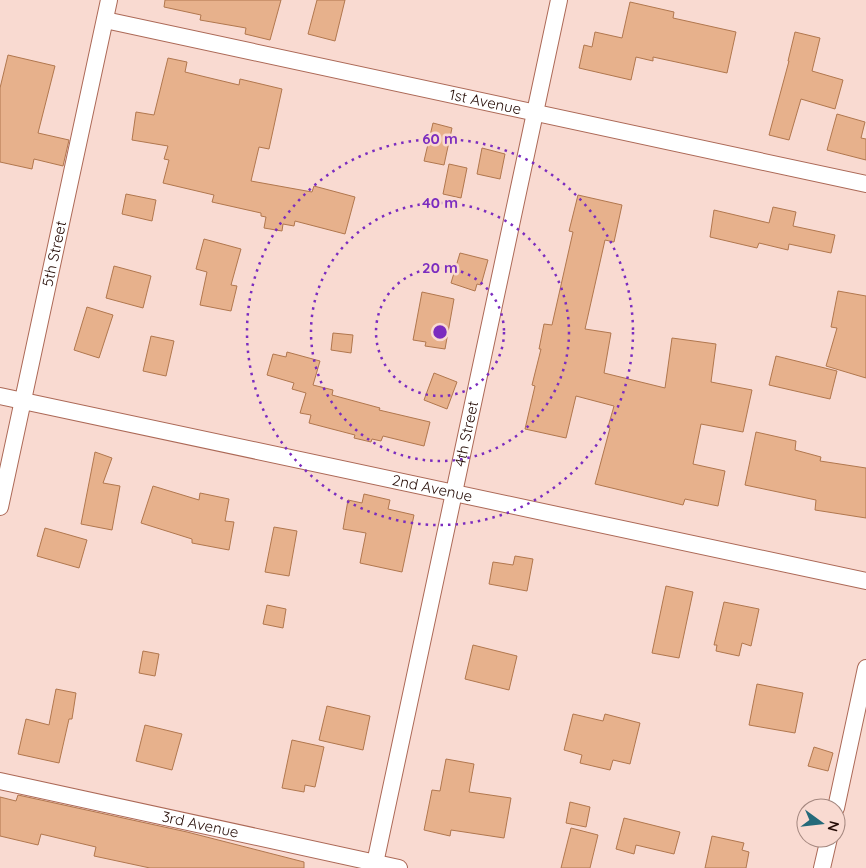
<svg xmlns="http://www.w3.org/2000/svg" width="866" height="868" viewBox="0 0 866 868" font-family="Quicksand,sans-serif">
	<style>
		.building { fill: #e7b18c; stroke: #b1774e }
		.lines { fill: none; stroke-linecap: round; stroke-linejoin: round }
		.minor-casing { stroke: #ac6957; stroke-width: 18 }
		.minor { stroke: #fff; stroke-width: 16 }
		.ring { fill: none; stroke: #7b2cbf; stroke-width: 2.5; stroke-dasharray: 2.5 5 }
		.labels { text-anchor: middle; stroke-width: 5; stroke-linejoin: round; paint-order: stroke }
		.street-label { font-size: 15px; fill: #240b05; stroke: #f9dad1 }
		.centre { fill: #7b2cbf; stroke: #f9dad1; stroke-width: 2.5 }
		.ring-label { font-size: 15px; text-anchor: middle; font-weight: bold; fill: #7b2cbf; stroke: #f9dad1; stroke-width: 5; stroke-linejoin: round; paint-order: stroke }
	</style>
	<rect width="100%" height="100%" fill="#f9dad1"/>
	<g class="building">
		<path d="M165,0H281L270,40L245,34L246,28L200,20L201,15L164,7Z"/>
		<path d="M317,0H345L335,41L308,34Z"/>
		<path d="M630,2L674,12L673,18L736,32L727,73L653,57V61L636,57L631,80L579,68L584,45L592,47L595,32L622,38Z"/>
		<path d="M795,32L820,38L812,71L843,80L835,109L801,99L789,140L769,135L789,61H788Z"/>
		<path d="M8,55L55,66L38,133L69,140L63,166L34,159L32,169L0,162V88Z"/>
		<path d="M168,58L187,62L185,72L239,85L240,79L282,89L269,149L259,147L251,181L312,192L314,186L355,197L345,234L295,221L294,226L283,224L282,231L264,228L266,217L261,216V213L212,202L214,195L163,183L169,160L164,159L168,146L132,140L136,112L154,115Z"/>
		<path d="M837,114L865,122L861,138L866,139V160L827,150Z"/>
		<path d="M433,123L452,128L444,165L424,161Z"/>
		<path d="M482,148L505,154L500,179L477,174Z"/>
		<path d="M449,164L467,168L461,198L443,194Z"/>
		<path d="M126,194L156,200L152,221L122,214Z"/>
		<path d="M578,195L622,205L614,242L605,240L585,329L611,333L604,373L665,388L672,338L716,344L711,382L752,390L743,432L701,424L693,464L725,471L718,506L685,499L683,505L595,484L610,428L608,427L614,406L576,396L566,438L525,429L535,386L532,385L541,349H539L544,324L552,325L573,232L569,231Z"/>
		<path d="M773,207L796,212L793,226L835,235L831,253L789,244L788,250L759,243L757,248L710,237L714,210L769,223Z"/>
		<path d="M204,239L241,249L231,285L237,286L231,311L200,305L207,272L196,269Z"/>
		<path d="M460,253L488,260L481,285L477,284L475,291L451,283Z"/>
		<path d="M114,266L151,276L143,308L106,298Z"/>
		<path d="M838,291L866,296V378L826,366L837,328L831,327Z"/>
		<path d="M422,292L454,299L445,349L425,346L426,342L413,340Z"/>
		<path d="M87,307L113,315L99,358L74,350Z"/>
		<path d="M333,333L353,335L351,353L331,350Z"/>
		<path d="M151,336L174,341L166,376L143,371Z"/>
		<path d="M287,352L320,361L313,385L333,390L332,395L380,408L379,410L430,422L424,446L383,436L381,441L372,439L371,442L354,438L355,435L309,423L311,415L300,413L306,393L292,389L294,383L267,375L273,354L286,357Z"/>
		<path d="M776,356L837,371L830,399L769,385Z"/>
		<path d="M434,373L457,382L447,409L424,400Z"/>
		<path d="M756,432L796,441L795,450L821,457L820,461L866,468V518L815,510L816,500L745,485Z"/>
		<path d="M95,452L112,458L103,483L120,486L112,530L81,524Z"/>
		<path d="M153,486L199,500L200,493L229,499L225,521L234,522L229,550L192,543V539L141,523Z"/>
		<path d="M364,494L390,500L388,509L414,515L402,572L360,563L366,533L343,529L348,500L362,503Z"/>
		<path d="M274,527L297,531L289,576L265,572Z"/>
		<path d="M45,528L87,540L79,568L37,556Z"/>
		<path d="M515,556L533,559L527,591L489,584L493,562L513,565Z"/>
		<path d="M666,586L693,592L679,658L652,653Z"/>
		<path d="M724,602L759,609L751,646L742,643L739,656L716,651L717,645H714Z"/>
		<path d="M267,605L286,609L283,628L263,624Z"/>
		<path d="M473,645L517,656L509,690L465,679Z"/>
		<path d="M143,651L159,654L155,676L139,673Z"/>
		<path d="M757,684L803,693L795,733L749,725Z"/>
		<path d="M56,689L76,693L72,719H69L59,763L18,754L26,719L49,725Z"/>
		<path d="M327,706L370,716L363,750L319,740Z"/>
		<path d="M573,714L603,721L605,714L640,723L630,764L613,760L610,770L580,763L582,755L564,750Z"/>
		<path d="M145,725L182,734L172,770L136,761Z"/>
		<path d="M292,740L324,747L315,787L305,785L304,792L282,788Z"/>
		<path d="M814,747L833,753L828,771L808,766Z"/>
		<path d="M446,759L474,764L469,792L511,798L504,838L451,830L450,836L424,830L432,790L440,791Z"/>
		<path d="M18,795L187,832L304,862V868H150L94,856L96,847L41,834L38,845L0,836V797L16,801Z"/>
		<path d="M570,802L590,807L586,827L566,823Z"/>
		<path d="M624,818L680,832L674,854L636,845L634,854L616,849Z"/>
		<path d="M571,828L598,835L590,868H561Z"/>
		<path d="M712,836L744,843L742,850L749,852L746,868H705Z"/>
	</g>
	<g class="lines">
		<g class="minor-casing">
			<g id="minor">
				<path id="s1" d="M105,20L866,184"/>
				<path id="s2" d="M0,396L866,581"/>
				<path id="s3" d="M0,507L109,0"/>
				<path id="s4" d="M0,781L399,868"/>
				<path d="M836,808L866,668"/>
				<path id="s5" d="M374,868L559,0"/>
				<path d="M822,868L829,838"/>
			</g>
		</g>
		<use href="#minor" class="minor"/>
	</g>
	<g class="ring">
		<circle cx="440" cy="332" r="64"/>
		<circle cx="440" cy="332" r="129"/>
		<circle cx="440" cy="332" r="193"/>
	</g>
	<g class="labels">
		<g class="street-label">
			<text dy="5" stroke="none"><textPath href="#s1" startOffset="389">1st Avenue</textPath></text>
			<text dy="5" stroke="none"><textPath href="#s3" startOffset="259">5th Street</textPath></text>
			<text dy="5" stroke="none"><textPath href="#s5" startOffset="444">4th Street</textPath></text>
			<text dy="5" stroke="none"><textPath href="#s2" startOffset="442">2nd Avenue</textPath></text>
			<text dy="5" stroke="none"><textPath href="#s4" startOffset="205">3rd Avenue</textPath></text>
		</g>
	</g>
	<circle cx="440" cy="332" r="8" class="centre"/>
	<g class="ring-label">
		<text x="440" y="144">60 m</text>
		<text x="440" y="208">40 m</text>
		<text x="440" y="273">20 m</text>
	</g>
	<g transform="translate(821 823) rotate(105)"><circle r="24" fill="#f9dad1" stroke="#a4877f"/>
	<path d="M0-4L9 19L0 12L-9 19Z" fill="#256a7a"/>
	<text y="-8" font-size="14" font-weight="bold" text-anchor="middle" fill="#240b05">N</text>
	</g>
</svg>
